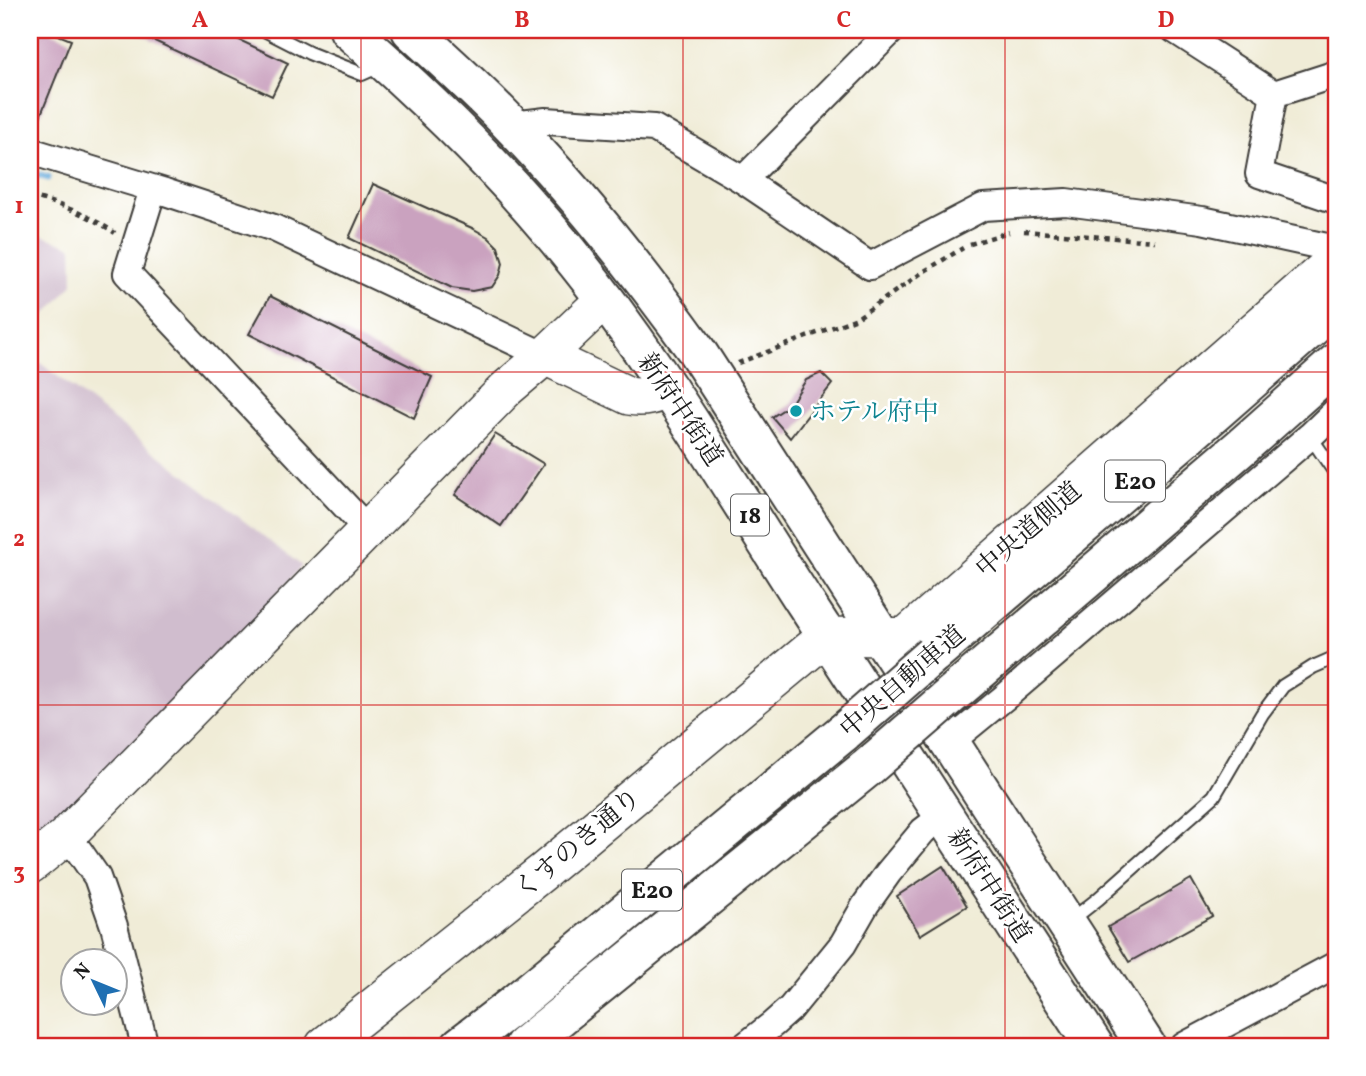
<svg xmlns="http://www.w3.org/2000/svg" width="1366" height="1076" viewBox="0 0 1366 1076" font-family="Vollkorn,'Noto Serif JP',serif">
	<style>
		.industrial { fill: #d0bdce }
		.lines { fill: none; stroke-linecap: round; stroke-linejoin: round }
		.stream { stroke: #66abdc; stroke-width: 7 }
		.building { fill: #caa2bf }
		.lane-casing { stroke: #3c3b38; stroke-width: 16 }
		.street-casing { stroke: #3c3b38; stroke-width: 30 }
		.secondary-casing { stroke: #3c3b38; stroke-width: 40 }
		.primary-casing { stroke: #3c3b38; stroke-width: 42 }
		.highway-casing { stroke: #3c3b38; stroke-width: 42 }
		.path { stroke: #3c3b38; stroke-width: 4.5; stroke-dasharray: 5 5; stroke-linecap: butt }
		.lane { stroke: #fff; stroke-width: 12 }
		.street { stroke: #fff; stroke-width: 26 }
		.secondary { stroke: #fff; stroke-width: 37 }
		.primary { stroke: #fff; stroke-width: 38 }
		.highway { stroke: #fff; stroke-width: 38 }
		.highway-bridge-casing { stroke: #3c3b38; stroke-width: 42; stroke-linecap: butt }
		.highway-bridge { stroke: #fff; stroke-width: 38 }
		.grid { fill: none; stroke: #d62828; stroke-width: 2; stroke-opacity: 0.55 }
		.culture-dot { fill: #0f9aa8; stroke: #fff; stroke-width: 2.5 }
		.labels { text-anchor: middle; stroke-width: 5; stroke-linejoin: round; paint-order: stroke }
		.shield { fill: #fff; stroke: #606060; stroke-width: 2 }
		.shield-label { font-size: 24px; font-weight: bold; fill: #1c1c1c }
		.street-label { font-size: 26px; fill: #1c1c1c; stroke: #fff }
		.culture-label { font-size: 26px; fill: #0d838f; stroke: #fff; text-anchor: start }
		.neatline { fill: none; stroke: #d62828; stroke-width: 2.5 }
		.grid-label { font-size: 23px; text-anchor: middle; font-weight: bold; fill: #d62828 }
	</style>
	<rect width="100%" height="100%" fill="#fff"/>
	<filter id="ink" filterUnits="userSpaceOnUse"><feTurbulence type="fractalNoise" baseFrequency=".0143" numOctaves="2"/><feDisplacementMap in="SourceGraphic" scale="14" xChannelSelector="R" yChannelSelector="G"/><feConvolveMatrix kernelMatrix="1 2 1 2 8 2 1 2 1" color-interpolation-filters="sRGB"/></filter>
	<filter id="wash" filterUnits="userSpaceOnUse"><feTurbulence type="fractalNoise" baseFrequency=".00686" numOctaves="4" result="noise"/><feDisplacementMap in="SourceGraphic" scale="28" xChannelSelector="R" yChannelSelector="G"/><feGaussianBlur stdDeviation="1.57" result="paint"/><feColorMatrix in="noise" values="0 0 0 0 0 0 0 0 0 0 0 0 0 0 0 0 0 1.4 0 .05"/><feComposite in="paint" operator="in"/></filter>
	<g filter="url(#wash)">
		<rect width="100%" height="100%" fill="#f0ecd7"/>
		<g class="industrial">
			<path d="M30,231L72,247L73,284L30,332Z"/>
			<path d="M30,355L302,566L242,635L30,847Z"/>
		</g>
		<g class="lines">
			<path class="stream" d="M30,173L48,178"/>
		</g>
		<g id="blocks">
			<g class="building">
				<path d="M30,30H46L71,40L35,129L30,127Z"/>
				<path d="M131,30H218L288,63L272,96Z"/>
				<path d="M373,184L472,228L488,237L498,247L503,263L500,275L492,287L472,291L452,288L349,238Z"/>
				<path d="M270,296L432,377L414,418L249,334Z"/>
				<path d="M821,373L832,384L790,438L772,417L790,405L806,380Z"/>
				<path d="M495,434L544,464L501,526L455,495Z"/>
				<path d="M943,866L967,906L920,935L897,896Z"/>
				<path d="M1191,879L1212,916L1129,962L1108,927Z"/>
			</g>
		</g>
	</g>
	<g filter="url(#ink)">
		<use href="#blocks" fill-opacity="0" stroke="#3c3b38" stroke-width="2"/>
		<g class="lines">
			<g class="lane-casing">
				<g id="lane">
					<path d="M264,30L309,53L362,74L380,66"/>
					<path d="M1310,436L1336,474"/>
					<path d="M1070,921L1098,899L1214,796L1262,714L1283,686L1313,667L1336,657"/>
				</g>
			</g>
			<g class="street-casing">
				<g id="street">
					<path d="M1175,30L1274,94"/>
					<path d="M1336,74L1274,94L1259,174L1336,200"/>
					<path d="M512,125L546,121L654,128L743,180L892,30"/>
					<path d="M30,151L165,192L274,228L545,356"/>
					<path d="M743,180L870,266L983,207L1066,202L1202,220L1336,249"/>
					<path d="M153,189L127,273L368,530"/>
					<path d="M950,742L1005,697L1310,436L1336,411"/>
					<path d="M65,837L79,851L97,877L114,926L145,1046"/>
					<path d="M745,1046L773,1024L791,1008L843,944L866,904L888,873L923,831L944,815"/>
					<path d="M1184,1046L1336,965"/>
				</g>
			</g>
			<g class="secondary-casing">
				<g id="secondary">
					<path d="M545,356L629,396C644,399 656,395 669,389"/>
					<path d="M30,865L65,837L506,389L545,356L605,299"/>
					<path d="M324,1046L544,871L827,636L882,637L906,636L1336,259"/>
				</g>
			</g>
			<g class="primary-casing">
				<g id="primary">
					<path d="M349,30C419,91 487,156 547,227C647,343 723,476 806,604C902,751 998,898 1094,1046"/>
					<path d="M411,30C445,61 480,92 512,126C579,195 639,271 696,350L1146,1046"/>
				</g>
			</g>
			<g class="highway-casing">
				<g id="highway">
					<path d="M932,655L1214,413L1336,306"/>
					<path d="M957,690L1246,443L1336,363"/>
					<path d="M460,1046L512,1006L844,732"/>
					<path d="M524,1046L867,768"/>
				</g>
			</g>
			<g class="path">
				<path d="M30,196C60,204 89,215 115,233"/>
				<path d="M1024,231L1155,241"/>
				<path d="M970,244L1009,232"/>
				<path d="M738,363L857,318L923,272L963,248"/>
			</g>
			<use href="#lane" class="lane"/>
			<use href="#street" class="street"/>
			<use href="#secondary" class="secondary"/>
			<use href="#primary" class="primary"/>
			<use href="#highway" class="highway"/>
			<g class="highway-bridge-casing">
				<g id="highway-bridge">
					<path d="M844,732L932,655"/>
					<path d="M867,768L957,690"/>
				</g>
			</g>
			<use href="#highway-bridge" class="highway-bridge"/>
		</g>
	</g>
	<path class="grid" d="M361,30V1046M683,30V1046M1005,30V1046M30,372H1336M30,705H1336"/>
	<circle class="culture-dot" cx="796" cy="411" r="7"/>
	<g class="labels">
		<g class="shield">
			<rect x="1105" y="460.5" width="60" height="41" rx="5"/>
			<rect x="731" y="494.5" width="38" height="41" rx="5"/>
			<rect x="622" y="869.5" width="60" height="41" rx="5"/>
		</g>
		<g class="shield-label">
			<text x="1135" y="489">E20</text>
			<text x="750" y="523">18</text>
			<text x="652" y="898">E20</text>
		</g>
		<g class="street-label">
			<text transform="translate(681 409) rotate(56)" y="9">新府中街道</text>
			<text transform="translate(1028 529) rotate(-41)" y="9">中央道側道</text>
			<text transform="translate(902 681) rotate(-41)" y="9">中央自動車道</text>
			<text transform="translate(577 843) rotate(-40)" y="9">くすのき通り</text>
			<text transform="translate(990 885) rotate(57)" y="9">新府中街道</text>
		</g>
		<g class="culture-label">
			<text x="810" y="420">ホテル府中</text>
		</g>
	</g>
	<rect width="1366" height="1076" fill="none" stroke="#fff" stroke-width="77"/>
	<g transform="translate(94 982) rotate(313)"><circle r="33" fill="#ffffff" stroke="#a4a4a4" stroke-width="2"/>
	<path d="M0-5L12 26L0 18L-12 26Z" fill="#1f6fb2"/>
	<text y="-10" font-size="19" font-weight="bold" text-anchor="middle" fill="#1c1c1c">N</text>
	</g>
	<rect x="38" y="38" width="1290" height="1000" class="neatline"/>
	<g class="grid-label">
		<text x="200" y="27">A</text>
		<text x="522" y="27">B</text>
		<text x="844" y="27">C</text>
		<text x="1166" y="27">D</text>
		<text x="19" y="213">1</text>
		<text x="19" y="546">2</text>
		<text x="19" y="879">3</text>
	</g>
</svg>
